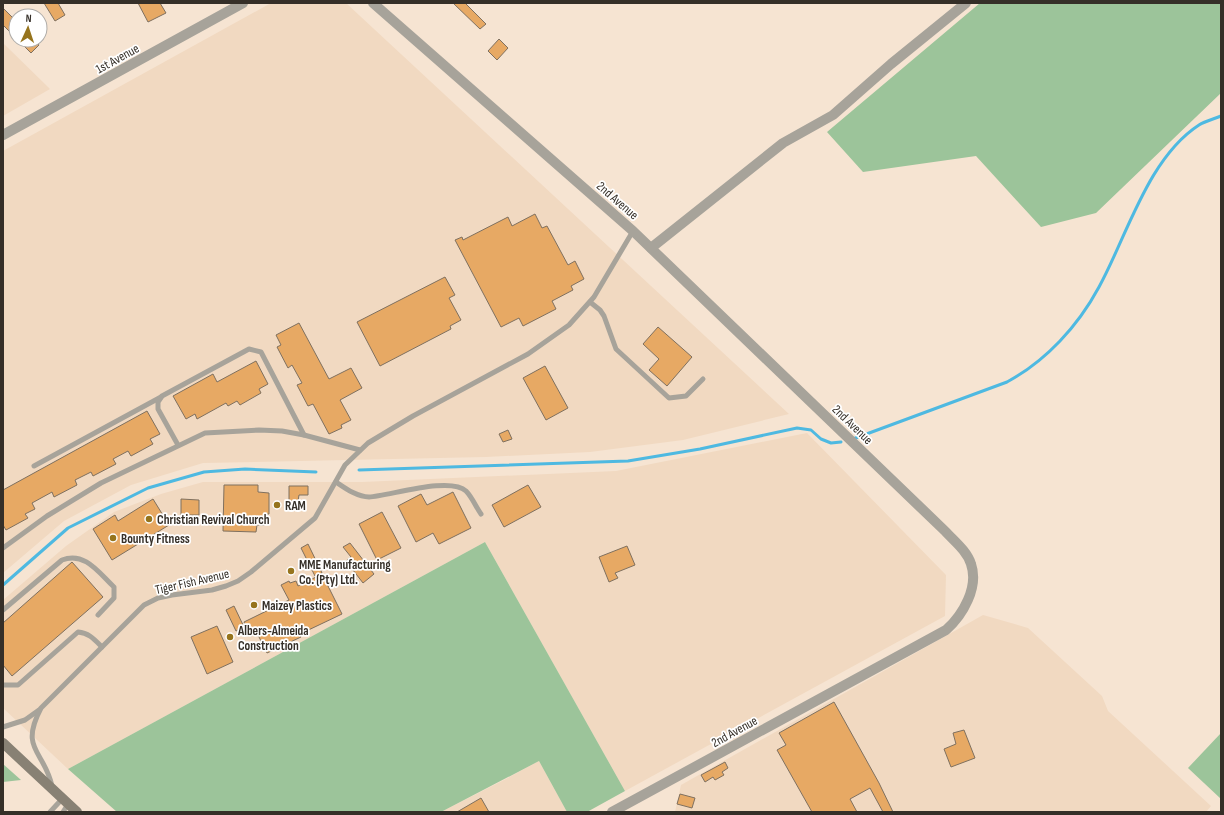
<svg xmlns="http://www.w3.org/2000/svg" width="1224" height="815" viewBox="0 0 1224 815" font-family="'Sofia Sans Condensed',sans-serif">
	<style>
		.built { fill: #f1d9c1 }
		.green { fill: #9cc49a }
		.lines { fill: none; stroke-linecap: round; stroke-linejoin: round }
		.stream { stroke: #4eb9e1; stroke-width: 3 }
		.building { fill: #e7a964; stroke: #7f705f }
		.service { stroke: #a7a39a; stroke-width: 5 }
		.minor { stroke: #a7a39a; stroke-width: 10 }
		.secondary { stroke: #888174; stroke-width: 10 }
		.poi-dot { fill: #96741d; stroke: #fff; stroke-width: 1.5 }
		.labels { text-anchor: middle; stroke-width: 3.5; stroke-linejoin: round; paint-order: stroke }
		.street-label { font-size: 13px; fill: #352f28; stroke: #fff }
		.poi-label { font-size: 13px; font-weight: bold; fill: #352f28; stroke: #fff; text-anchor: start }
	</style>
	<rect width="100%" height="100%" fill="#f6e4d2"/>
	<g class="built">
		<path d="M271,3H346L789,414L683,440L590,452L486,457L203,463L131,485L64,521L3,573V151Z"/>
		<path d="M3,43L50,89L3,116Z"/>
		<path d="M807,433L946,575L945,616L625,791L485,542L68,769L3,708V600L66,546L114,512L161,494L203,482H362L616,471Z"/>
		<path d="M983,615L1028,628L1102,696L1108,711L1211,806L1206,812H675L681,785Z"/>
		<path d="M539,761L567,812H441L504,780Z"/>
	</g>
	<g class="green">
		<path d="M980,3H1221V93L1096,213L1041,227L976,156L863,172L827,132Z"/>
		<path d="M485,542L625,791L587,812H567L539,761L441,812H117L68,769Z"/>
		<path d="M1221,733V799L1188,768Z"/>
		<path d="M3,764L21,780L3,782Z"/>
	</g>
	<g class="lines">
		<g class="stream">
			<path d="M853,439L1007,382C1046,361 1078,326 1099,287C1127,236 1148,158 1199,125C1205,121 1214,119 1221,116"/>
			<path d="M359,470L628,461L700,449L797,428L811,430L821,439L831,443L841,442"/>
			<path d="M3,585L68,528L148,488L204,472L245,469L316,472"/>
		</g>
	</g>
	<g class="building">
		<path d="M44,3H58L65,15L55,21Z"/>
		<path d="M138,3H160L166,13L148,22Z"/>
		<path d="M453,3H465L486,24L480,29Z"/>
		<path d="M3,8L16,21V38L3,25Z"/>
		<path d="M499,39L508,48L497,60L488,51Z"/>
		<path d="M18,40H35L39,45L31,53Z"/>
		<path d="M535,214L542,228L547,226L568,265L575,261L584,279L571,286L573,290L552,301L556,309L523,326L519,318L501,327L455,240L462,237L463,240L508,217L512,226Z"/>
		<path d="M445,277L455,295L449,298L461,320L450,326L451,329L380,366L357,322Z"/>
		<path d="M299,323L329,379L351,368L362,388L340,400L351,420L341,425L342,428L329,434L313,404L308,406L297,385L302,383L292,365L288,368L277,347L281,345L276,335Z"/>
		<path d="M658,327L692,357L667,386L649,370L659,359L643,344Z"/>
		<path d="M256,361L268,384L259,389L261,393L240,405L237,401L228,406L226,403L197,419L195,414L186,419L173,396L213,374L217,382Z"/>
		<path d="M545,366L568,408L546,420L523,378Z"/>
		<path d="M147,411L160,434L150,439L153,444L131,456L128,451L113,459L116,464L93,476L91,472L75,480L77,485L54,497L52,492L32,503L35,509L25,514L28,518L6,530L3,525V490Z"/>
		<path d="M508,430L512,439L503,442L499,434Z"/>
		<path d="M224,485H258V492L269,493V514H265V525H257L256,532L223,531Z"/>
		<path d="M528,485L541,507L504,527L492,505Z"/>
		<path d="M289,486H308V495H299L298,501H289Z"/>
		<path d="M453,492L471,528L439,544L433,533L416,542L398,506L421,494L427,505Z"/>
		<path d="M153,499L169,525L112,560L93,529L115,515L118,521Z"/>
		<path d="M181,499L199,500V515H181Z"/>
		<path d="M382,512L401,548L377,560L359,524Z"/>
		<path d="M350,543L374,574L363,583L346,561L351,557L343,547Z"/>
		<path d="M308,544L322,573L315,576L301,548Z"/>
		<path d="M627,546L635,565L615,573L618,578L609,582L599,557Z"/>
		<path d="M72,562L103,597L12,676L3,665V623Z"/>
		<path d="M322,574L342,614L300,634L301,637L267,653L257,633L251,636L244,622L289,600L281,585L289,581L290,583L296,581L298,586Z"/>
		<path d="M234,606L244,627L236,631L226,610Z"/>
		<path d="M217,626L233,662L207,674L191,637Z"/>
		<path d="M834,702L879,783L893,812H883L870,788L850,799L857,812H812L777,750L786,745L779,733Z"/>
		<path d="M964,730L975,758L951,767L944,749L956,744L953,733Z"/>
		<path d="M725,762L728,768L722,772L724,775L715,780L713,777L705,782L701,775Z"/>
		<path d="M680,794L695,798L692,808L677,804Z"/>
		<path d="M481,798L489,812H457Z"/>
	</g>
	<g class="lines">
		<g class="service">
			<path d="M590,302L600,310L604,316L616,349L669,398L686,396L703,379"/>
			<path d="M178,445L158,409V402L162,396L249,349L261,352L304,435"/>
			<path d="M34,466L161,397"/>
			<path d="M336,482C345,488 357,497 369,497C389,496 450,476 466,491C472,497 476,507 481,514"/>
			<path d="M3,548L47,516L101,483L205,433L259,430L282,431L304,435L360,450"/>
			<path d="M3,610L62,560C85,551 99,573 114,587V598L98,615"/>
			<path d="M3,685H18L78,632C89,633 94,639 102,647"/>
			<path d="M3,727L25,720L39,710"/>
			<path d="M52,786C44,750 19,750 41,708L144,605L158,598L172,595L212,590L226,586L238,581L251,572L315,518L345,465L368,443L413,416L528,354L569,325L594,297L633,231"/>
			<path d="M50,812L63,798"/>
			<path d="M63,812L68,804"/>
		</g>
		<g class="minor">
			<path d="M373,3L633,231L945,531C954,541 967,551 971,564C979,587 963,615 946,630L612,812"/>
			<path d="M3,135L243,3"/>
			<path d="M651,248L783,143L833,115L891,64L966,3"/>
		</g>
		<path class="secondary" d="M3,743L77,812"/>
	</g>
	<g class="poi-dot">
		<circle cx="277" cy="505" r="4"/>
		<circle cx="149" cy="519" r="4"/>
		<circle cx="113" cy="538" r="4"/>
		<circle cx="291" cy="571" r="4"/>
		<circle cx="254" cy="605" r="4"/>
		<circle cx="230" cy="637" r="4"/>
	</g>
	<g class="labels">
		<g class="street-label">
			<text transform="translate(117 58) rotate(-29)" y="5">1st Avenue</text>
			<text transform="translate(618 200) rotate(41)" y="5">2nd Avenue</text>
			<text transform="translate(853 424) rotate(44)" y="5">2nd Avenue</text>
			<text transform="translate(192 581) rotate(-13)" y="5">Tiger Fish Avenue</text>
			<text transform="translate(734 731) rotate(-29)" y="5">2nd Avenue</text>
		</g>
		<g class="poi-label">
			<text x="285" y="510">RAM</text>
			<text x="157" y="524">Christian Revival Church</text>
			<text x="121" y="543">Bounty Fitness</text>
			<text x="299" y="569">MME Manufacturing<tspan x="299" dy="15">Co. (Pty) Ltd.</tspan></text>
			<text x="262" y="610">Maizey Plastics</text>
			<text x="238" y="635">Albers-Almeida<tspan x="238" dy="15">Construction</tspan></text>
		</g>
	</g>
	<rect width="1224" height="815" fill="none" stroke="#352f28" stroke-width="8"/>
	<g transform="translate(28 28) rotate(3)"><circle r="19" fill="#ffffff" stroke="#aeaca9"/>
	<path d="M0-3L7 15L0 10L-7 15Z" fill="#96741d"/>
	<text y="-6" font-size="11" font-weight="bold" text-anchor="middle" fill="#352f28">N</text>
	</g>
</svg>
